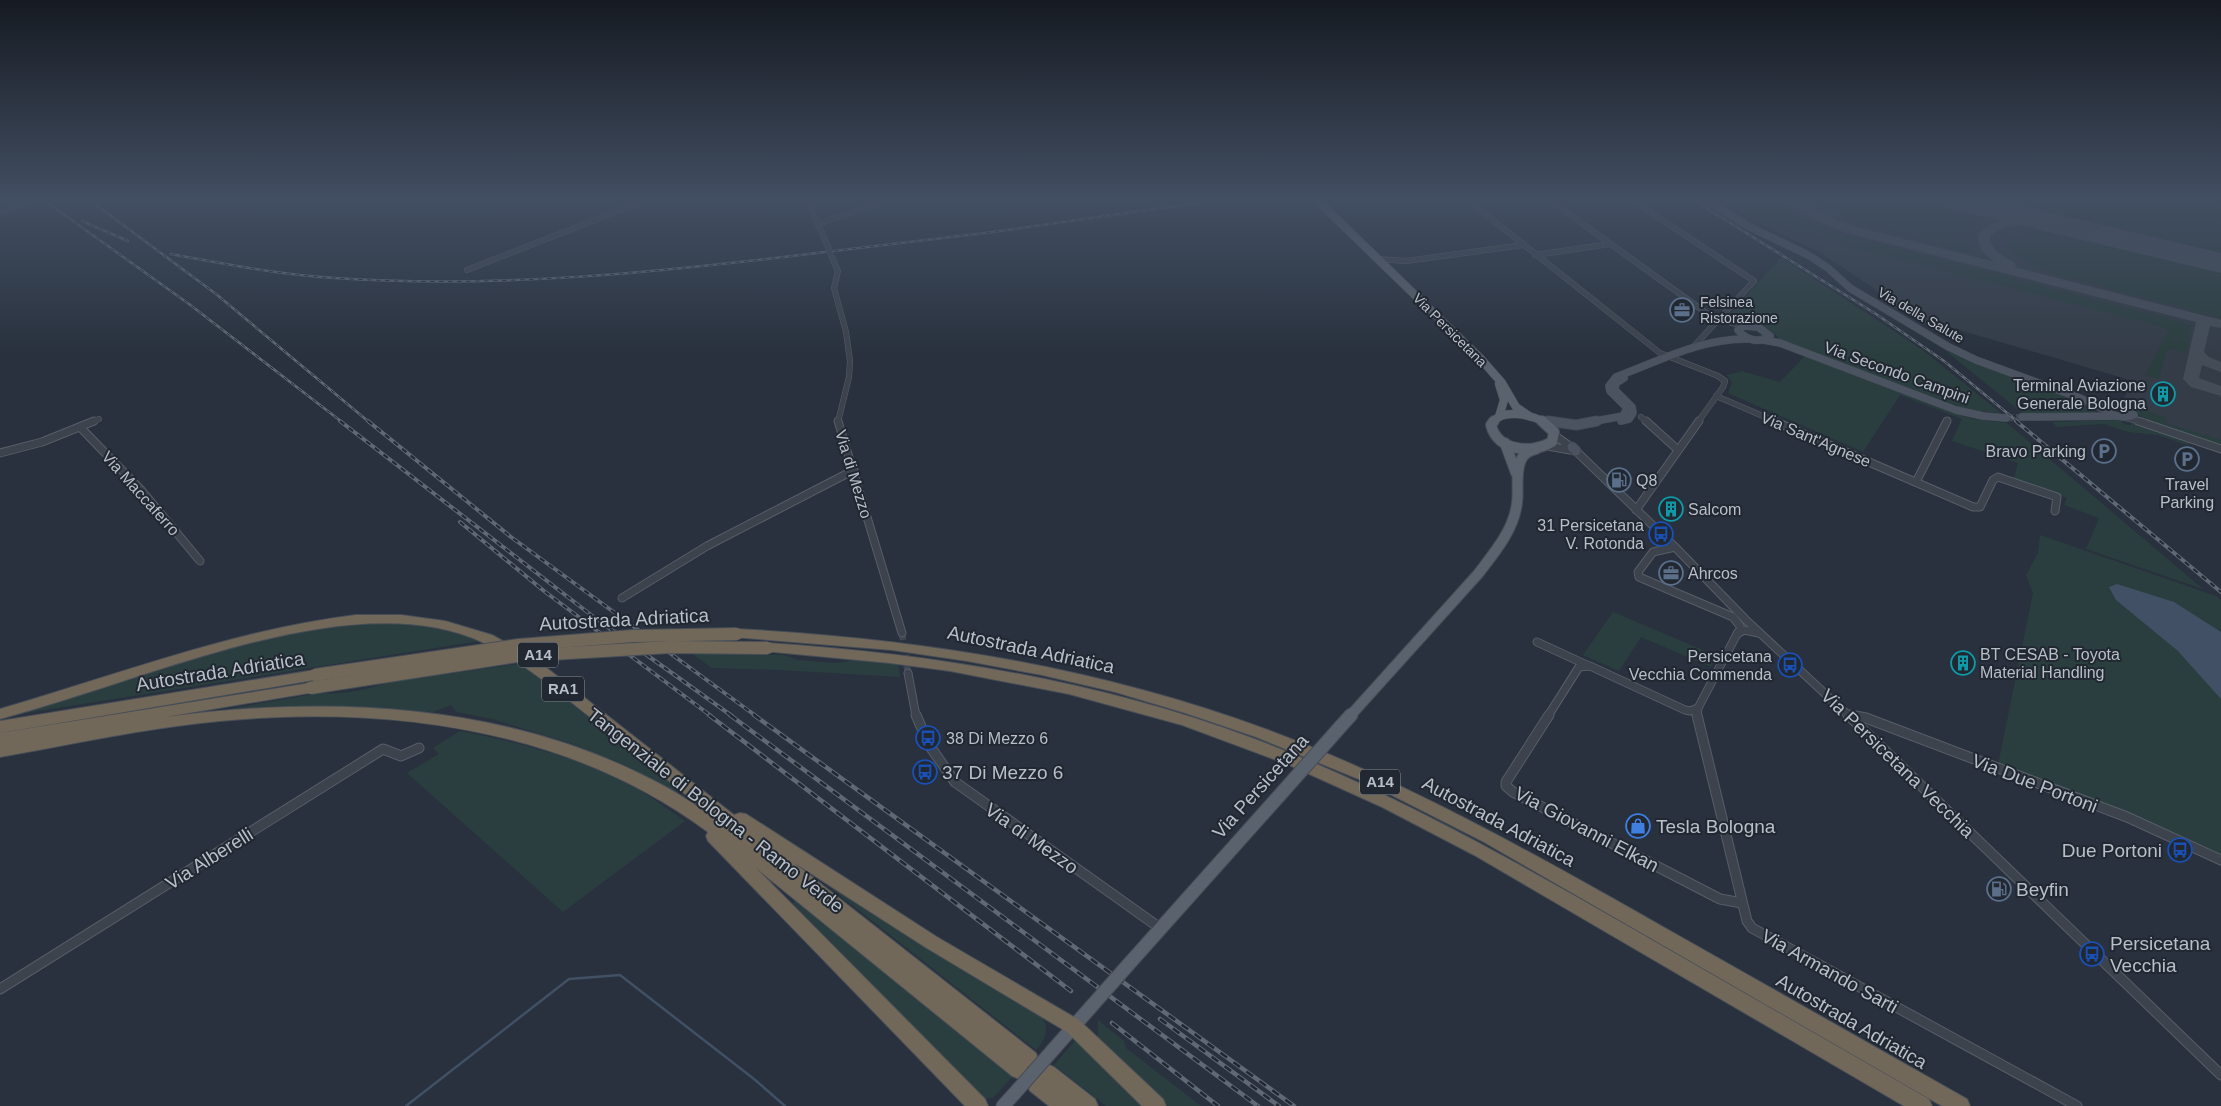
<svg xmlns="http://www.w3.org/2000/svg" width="2221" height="1106" viewBox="0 0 2221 1106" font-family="Helvetica,sans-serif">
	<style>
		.airport { fill: #333c47 }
		.green { fill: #2b3e3f }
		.water { fill: #415064 }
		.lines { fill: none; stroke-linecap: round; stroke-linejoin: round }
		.stream { stroke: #415064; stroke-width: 2.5 }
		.taxiway { fill: #444c58; fill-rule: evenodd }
		.runway { fill: #444c58; fill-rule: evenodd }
		.street-tunnel { stroke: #3e4652; stroke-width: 7; stroke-dasharray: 7 4; stroke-linecap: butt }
		.secondary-tunnel { stroke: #3e4652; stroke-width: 7; stroke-dasharray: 7 3; stroke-linecap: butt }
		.street-far2-casing { stroke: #575e68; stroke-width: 6 }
		.street-far1-casing { stroke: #575e68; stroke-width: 9 }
		.street-casing { stroke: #575e68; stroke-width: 11 }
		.secondary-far1-casing { stroke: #454c56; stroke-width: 8 }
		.secondary-casing { stroke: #454c56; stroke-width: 11 }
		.primary-far2-casing { stroke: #454c56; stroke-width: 9 }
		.primary-far1-casing { stroke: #454c56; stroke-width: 12 }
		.primary-casing { stroke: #454c56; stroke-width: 15 }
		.highway-casing { stroke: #474e58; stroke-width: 2 }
		.street-far2 { stroke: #3c434d; stroke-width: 5 }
		.street-far1 { stroke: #3c434d; stroke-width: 7 }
		.street { stroke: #3c434d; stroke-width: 9 }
		.secondary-far1 { stroke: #4b5360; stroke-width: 7 }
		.secondary { stroke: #4b5360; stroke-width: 9 }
		.primary-far2 { stroke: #5a626d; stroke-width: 8 }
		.primary-far1 { stroke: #5a626d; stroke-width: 10 }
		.primary { stroke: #5a626d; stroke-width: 13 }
		.highway { fill: #72685a; fill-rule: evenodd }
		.rail-far2-casing { stroke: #5f6874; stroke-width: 2.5 }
		.rail-far1-casing { stroke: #5f6874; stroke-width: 4 }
		.rail-casing { stroke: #5f6874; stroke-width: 4.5 }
		.rail-far2 { stroke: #212832; stroke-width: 1; stroke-dasharray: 4.5; stroke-linecap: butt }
		.rail-far1 { stroke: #212832; stroke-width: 2; stroke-dasharray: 5.5; stroke-linecap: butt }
		.rail { stroke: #212832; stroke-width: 2.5; stroke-dasharray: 8; stroke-linecap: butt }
		.street-bridge-casing { stroke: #575e68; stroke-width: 6; stroke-linecap: butt }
		.primary-bridge-casing { stroke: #454c56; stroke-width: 15; stroke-linecap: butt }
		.highway-bridge-casing { stroke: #474e58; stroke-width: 14; stroke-linecap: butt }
		.street-bridge { stroke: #3c434d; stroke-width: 5 }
		.primary-bridge { stroke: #5a626d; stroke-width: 13 }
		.highway-bridge { stroke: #72685a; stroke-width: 12 }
		.labels { text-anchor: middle; stroke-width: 4; stroke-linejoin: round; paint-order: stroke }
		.far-poi-label { font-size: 14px; fill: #b8bfc8; stroke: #212832; text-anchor: start }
		.far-street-label { font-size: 14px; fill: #b8bfc8; stroke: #212832 }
		.shield { fill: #212832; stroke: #8b929b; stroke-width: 1 }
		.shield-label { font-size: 15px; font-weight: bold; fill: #b8bfc8 }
		.street-label { font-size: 16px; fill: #b8bfc8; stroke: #212832 }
		.poi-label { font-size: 16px; fill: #b8bfc8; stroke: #212832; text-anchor: start }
		.near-street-label { font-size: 19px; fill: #b8bfc8; stroke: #212832 }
		.near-poi-label { font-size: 19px; fill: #b8bfc8; stroke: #212832; text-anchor: start }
	</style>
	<rect width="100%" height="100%" fill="#28313d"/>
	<path class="airport" d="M1724,201H2221V445L2165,425L2132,403L2123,400L2133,381L1946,326L1942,333L1880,295L1872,287L1819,252L1761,224Z"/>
	<g class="green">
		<path d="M1724,201H1772L1820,226L1851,236L2192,325L2186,352L2170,349L2166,353L2159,379L2145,375L2169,330L2156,325L1761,224Z"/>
		<path d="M1809,201H1924L1992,217C1968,222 1951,235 1977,255L1857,223Z"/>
		<path d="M1993,201H2221V254Z"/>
		<path d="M2031,232L2062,234L2221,272V318L2106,288L2107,287C2078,279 2025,272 2007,245L2009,238L2015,235Z"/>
		<path d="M1781,257L1924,351L2001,413L1979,411L1961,407L1777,339L1779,338L1770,330L1760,325L1726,319Z"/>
		<path d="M1937,344L2089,403L2096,412L2025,415Z"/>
		<path d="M1805,356L1952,413L1974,419L2007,423L2203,589L2086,549L2099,518L2064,505L2067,498L2014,478L2018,463L1952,441L1962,419L1900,395L1863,452L1728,393L1732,383L1727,375L1742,371L1780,382Z"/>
		<path d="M2132,397L2138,399L2141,407L2150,410V412L2167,418L2166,423L2221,440V447L2143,418L2129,406Z"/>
		<path d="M2120,420L2124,424L2131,425V422L2191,444L2187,445L2158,435L2128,432L2104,424L2057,427L2052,422Z"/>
		<path d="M2040,535L2216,596L2221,600V857L1998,765L2033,593L2026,575L2038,553Z"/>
		<path d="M1613,612L1717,656L1711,667L1641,637L1619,671L1583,655Z"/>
		<path d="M381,622L438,626L486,640L13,715L249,641L332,624Z"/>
		<path d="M691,653L784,655L798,660L836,663L855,660L898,664L900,677L780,670L712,668Z"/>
		<path d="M524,663L712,814L688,797L620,763L570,743L492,719L456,712L451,705L433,712L339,706H288L228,709L320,693C343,695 367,690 388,682Z"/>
		<path d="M460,731C522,743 585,759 641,791C656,800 670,811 685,821L563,912L407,773L439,754L433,748Z"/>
		<path d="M819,879L1039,1014C1051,1026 1046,1039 1036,1050Z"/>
		<path d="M796,900L1012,1077L993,1098H984L792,904Z"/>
		<path d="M1098,1020L1124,1041L1126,1048L1201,1106H1166L1098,1038Z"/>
		<path d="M1078,1041L1148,1106H1106L1054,1065L1074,1042Z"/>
	</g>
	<path class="water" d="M2117,584L2174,602L2221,632V699L2178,651L2116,600L2109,587Z"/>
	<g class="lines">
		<path class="stream" d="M406,1106L569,979L620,975L754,1079L785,1106"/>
		<path class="taxiway" d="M1783,201H1799L1836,220L1857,227L1995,262C1985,256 1977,247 1978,235C1998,208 2054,219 2083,226L2084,229L2083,232L2078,233C2052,227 2012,217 1990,236C1990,250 2003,256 2014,262L2016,265L2014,267L2221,320V328L2210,326L2204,352L2209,357L2221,362V372L2202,365L2199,378L2221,386V396L2191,387L2183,379L2196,322L1847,233L1828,226Z"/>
		<path class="runway" d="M1943,201H2001L2221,253V273L1948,208Z"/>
		<path class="street-tunnel" d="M902,633L908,673"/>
		<path class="secondary-tunnel" d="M2006,418L2022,417"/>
		<g class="street-far2-casing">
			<g id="street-far2">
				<path d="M808,201L829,249"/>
				<path d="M1469,201L1660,353L1718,376L1725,381L1723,387L1698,422"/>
				<path d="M1551,201L1712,317L1743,326"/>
				<path d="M1634,201L1754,281L1695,345"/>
				<path d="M0,212L33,201"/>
				<path d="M818,224L884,201"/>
				<path d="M830,253L838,271L834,288L846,332L850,361L849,377L838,422"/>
				<path d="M1535,255L1610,244"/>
				<path d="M1377,259L1406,261L1523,245"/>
				<path d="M467,270L643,201"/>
				<path d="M1716,396L1777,422"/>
				<path d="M1641,417L1647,422"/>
				<path d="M2125,418L2144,422"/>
				<path d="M91,422L99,419"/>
			</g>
		</g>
		<g class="street-far1-casing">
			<g id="street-far1">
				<path d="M838,421L902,633"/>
				<path d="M1646,421L1678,450"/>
				<path d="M1774,421L1973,507H1980L1993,480L1998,477L2057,497L2055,511"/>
				<path d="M2138,421L2221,449"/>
				<path d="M80,427L142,491L200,561"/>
				<path d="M1554,435L1571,447"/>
				<path d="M1547,446L1576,451L1675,547L1746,620L1849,716"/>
				<path d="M0,453L42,442L94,421"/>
				<path d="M1916,482L1947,421"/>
				<path d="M1636,510L1699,421"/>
				<path d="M1675,547L1653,552L1638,572L1639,577L1733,617L1740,626"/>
				<path d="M622,598L707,546L854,470"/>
				<path d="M1738,632L1737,634L1744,630L1759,633"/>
				<path d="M1537,642L1589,666"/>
				<path d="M908,673L916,716"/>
				<path d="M1847,714L1856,716"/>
				<path d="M1548,716L1579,667L1590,666L1685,710L1690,711L1698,708"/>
				<path d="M1697,716L1698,708L1737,634"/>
			</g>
		</g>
		<g class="street-casing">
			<g id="street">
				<path d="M916,715L929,745L955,782L1160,928"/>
				<path d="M1549,715L1506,782V786L1513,792L1720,899L1742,903"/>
				<path d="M1697,715L1747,921L1752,928L2077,1106"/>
				<path d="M1848,715L2221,1075"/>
				<path d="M1850,715L1866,718L2127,817L2221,860"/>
				<path d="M0,989L383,749L401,756L419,748"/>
			</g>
		</g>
		<g class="secondary-far1-casing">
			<g id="secondary-far1">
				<path d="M1708,201L1748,226L1808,255L1828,268L1850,288L1947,346L1976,360L2080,398L2103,409"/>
				<path d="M1743,326L1758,327L1770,336C1759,344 1746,340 1738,330Z"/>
				<path d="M1764,340L1780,343L1956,410L1983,416L2006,418"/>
				<path d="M2107,402L2126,407L2134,415C2122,420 2111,415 2101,407L2102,404Z"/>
				<path d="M2022,417L2117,416"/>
				<path d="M1540,420L1557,422"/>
				<path d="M1621,421L1629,419L1633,413L1632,407L1615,390L1616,383L1624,378"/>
				<path d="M1590,422L1623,416L1627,408L1610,391L1609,386L1616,377C1659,361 1703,337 1750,339"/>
			</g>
		</g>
		<g class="secondary-casing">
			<g id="secondary">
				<path d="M1548,421L1576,425L1597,421"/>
				<path d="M1572,447L1576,451"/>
			</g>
		</g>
		<g class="primary-far2-casing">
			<g id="primary-far2">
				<path d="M1318,201L1480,358L1502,383L1516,407L1529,416"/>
				<path d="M1499,384L1504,400L1499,417"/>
				<path d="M1493,422C1503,408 1531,415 1544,422"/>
			</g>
		</g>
		<g class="primary-far1-casing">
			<g id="primary-far1">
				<path d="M1494,421L1491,425C1497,451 1532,454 1552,442L1554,432L1542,421"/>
				<path d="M1505,443L1516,473"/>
				<path d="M1350,716L1478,574C1494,553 1514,530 1517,503C1519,489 1515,473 1521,460C1524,453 1529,451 1536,449"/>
			</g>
		</g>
		<g class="primary-casing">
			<g id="primary">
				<path d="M1341,726L1351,715"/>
				<path d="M1128,965L1279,796"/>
				<path d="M1052,1051L1090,1008"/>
				<path d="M1003,1106L1014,1094"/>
			</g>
		</g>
		<g class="highway-casing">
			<g id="highway">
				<path d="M356,615H401L445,621L492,635L534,658L734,815L740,813L746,814L937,937L1079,1020L1163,1099L1166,1106H1142L1067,1032L925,947L793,862L1036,1053L1038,1059L1036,1065L1027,1067L1028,1070L1026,1076L1019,1079L1012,1076L756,868L985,1099L988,1106H965L708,841L706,836L708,832C568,728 389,705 220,721C146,728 73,744 0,757V745L76,732L0,745V733L310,683L315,684L317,688L315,692L165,717C333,695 512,703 664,786C687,798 708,814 730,830C684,793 639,757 594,720C558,692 525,663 484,643C388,597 247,642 151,672C101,688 51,705 0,719V709C118,675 233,630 356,615Z"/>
				<path d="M737,629C920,639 1095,666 1268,730C1405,781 1531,852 1658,924C1761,982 1864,1041 1967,1099L1970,1106H1942L1482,841L1368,783L1256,737L1185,713L1115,692L1042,675L967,661L892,650L732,637L730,634L732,631Z"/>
				<path d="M768,643C933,654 1096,680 1252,738C1383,787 1505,856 1626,925C1727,983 1828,1041 1929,1099L1932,1106H1904L1474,855L1382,807L1287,764L1182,725L1069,694L950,671L890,663L763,651L761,648L763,645Z"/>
				<path d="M315,670L320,671L322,675L320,679L0,733V721Z"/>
				<path d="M1047,1064L1054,1067L1095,1099L1098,1106H1049L1030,1091L1027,1084L1030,1077L1039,1075L1040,1067Z"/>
			</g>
		</g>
		<use href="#street-far2" class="street-far2"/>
		<use href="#street-far1" class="street-far1"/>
		<use href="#street" class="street"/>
		<use href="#secondary-far1" class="secondary-far1"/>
		<use href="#secondary" class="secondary"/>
		<use href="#primary-far2" class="primary-far2"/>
		<use href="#primary-far1" class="primary-far1"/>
		<use href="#primary" class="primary"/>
		<use href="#highway" class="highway"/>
		<g class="rail-far2-casing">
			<g id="rail-far2">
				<path d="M45,201L189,304L342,422"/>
				<path d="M91,201L216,294L369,422"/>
				<path d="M1695,201L1876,314L1944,361L2018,422"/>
				<path d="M82,221L128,241"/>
				<path d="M834,251L993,232L1211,201"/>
				<path d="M171,254C225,264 280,275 335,278C499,289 662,272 825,252"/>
			</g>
		</g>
		<g class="rail-far1-casing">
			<g id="rail-far1">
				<path d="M340,421L595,618L732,716"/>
				<path d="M368,421L511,537L756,716"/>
				<path d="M2016,421L2221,592"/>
				<path d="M460,522L544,591L711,716"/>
			</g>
		</g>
		<g class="rail-casing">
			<g id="rail">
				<path d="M709,715L1071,991"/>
				<path d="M730,715L1258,1106"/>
				<path d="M754,715L1294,1106"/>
				<path d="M1160,1019L1279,1106"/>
				<path d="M1112,1023L1218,1106"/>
			</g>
		</g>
		<use href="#rail-far2" class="rail-far2"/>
		<use href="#rail-far1" class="rail-far1"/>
		<use href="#rail" class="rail"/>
		<g class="street-bridge-casing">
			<path id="street-bridge" d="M829,249L830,253"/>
		</g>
		<g class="primary-bridge-casing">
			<g id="primary-bridge">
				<path d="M1279,796L1341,726"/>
				<path d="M1090,1008L1128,965"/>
				<path d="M1014,1094L1052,1051"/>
			</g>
		</g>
		<g class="highway-bridge-casing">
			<g id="highway-bridge">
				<path d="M315,675L519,645L633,636L737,634"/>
				<path d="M310,688L517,656L670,647L768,648"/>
			</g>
		</g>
		<use href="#street-bridge" class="street-bridge"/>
		<use href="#primary-bridge" class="primary-bridge"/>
		<use href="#highway-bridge" class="highway-bridge"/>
	</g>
	<linearGradient id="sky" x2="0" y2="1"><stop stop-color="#161b22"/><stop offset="0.56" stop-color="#424e62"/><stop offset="1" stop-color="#424e62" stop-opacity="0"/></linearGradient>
	<rect width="2221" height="356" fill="url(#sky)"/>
	<defs>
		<g id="office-ring" transform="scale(1.25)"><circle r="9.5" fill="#212832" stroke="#5c6f8a" stroke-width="1.5"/><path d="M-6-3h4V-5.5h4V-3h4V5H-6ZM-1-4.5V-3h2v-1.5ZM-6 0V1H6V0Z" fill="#5c6f8a"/></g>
		<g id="building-ring" transform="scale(1.25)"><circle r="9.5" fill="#212832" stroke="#0f9aa8" stroke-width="1.5"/><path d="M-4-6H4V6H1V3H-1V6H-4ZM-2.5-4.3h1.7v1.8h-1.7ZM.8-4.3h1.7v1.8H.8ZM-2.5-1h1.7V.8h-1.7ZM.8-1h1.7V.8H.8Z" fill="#0f9aa8"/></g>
		<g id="parking-ring" transform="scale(1.25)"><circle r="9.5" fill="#212832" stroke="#5c6f8a" stroke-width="1.5"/><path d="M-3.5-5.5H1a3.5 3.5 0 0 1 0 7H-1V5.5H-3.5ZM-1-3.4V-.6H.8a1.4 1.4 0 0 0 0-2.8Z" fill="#5c6f8a"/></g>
		<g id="fuel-ring" transform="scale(1.25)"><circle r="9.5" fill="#212832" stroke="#5c6f8a" stroke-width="1.5"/><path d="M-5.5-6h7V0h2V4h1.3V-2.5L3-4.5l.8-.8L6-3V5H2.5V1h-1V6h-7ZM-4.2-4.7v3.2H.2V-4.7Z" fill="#5c6f8a"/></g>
		<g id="bus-ring" transform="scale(1.25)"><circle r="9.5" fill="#212832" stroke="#1a4fb4" stroke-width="1.5"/><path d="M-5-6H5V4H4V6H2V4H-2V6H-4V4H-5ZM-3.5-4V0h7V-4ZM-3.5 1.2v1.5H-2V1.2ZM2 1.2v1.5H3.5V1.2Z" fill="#1a4fb4"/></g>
		<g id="shop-ring" transform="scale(1.25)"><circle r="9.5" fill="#212832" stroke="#3f7fe0" stroke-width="1.5"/><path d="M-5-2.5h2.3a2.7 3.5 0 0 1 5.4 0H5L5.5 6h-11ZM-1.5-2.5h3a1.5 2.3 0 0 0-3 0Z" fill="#3f7fe0"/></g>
	</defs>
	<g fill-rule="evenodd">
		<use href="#office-ring" x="1682" y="310"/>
		<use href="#building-ring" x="2163" y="394"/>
		<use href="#parking-ring" x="2104" y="451"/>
		<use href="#parking-ring" x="2187" y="459"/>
		<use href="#fuel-ring" x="1619" y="480"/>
		<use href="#building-ring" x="1671" y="509"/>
		<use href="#bus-ring" x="1661" y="534"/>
		<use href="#office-ring" x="1671" y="573"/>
		<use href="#building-ring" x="1963" y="663"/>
		<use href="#bus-ring" x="1790" y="665"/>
		<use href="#bus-ring" x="928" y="738"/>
		<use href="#bus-ring" x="925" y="772"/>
		<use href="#shop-ring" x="1638" y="826"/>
		<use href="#bus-ring" x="2180" y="850"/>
		<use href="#fuel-ring" x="1999" y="889"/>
		<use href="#bus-ring" x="2092" y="954"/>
	</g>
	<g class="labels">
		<g class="far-poi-label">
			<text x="1700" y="307">Felsinea<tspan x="1700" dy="16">Ristorazione</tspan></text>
		</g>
		<g class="far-street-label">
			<text transform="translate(1921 315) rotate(30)" y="5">Via della Salute</text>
			<text transform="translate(1450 330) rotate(45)" y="5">Via Persicetana</text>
		</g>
		<g class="shield">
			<rect x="518" y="642.5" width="40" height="25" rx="4"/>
			<rect x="542" y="676.5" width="42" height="25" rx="4"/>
			<rect x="1360" y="769.5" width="40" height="25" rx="4"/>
		</g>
		<g class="shield-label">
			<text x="538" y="660">A14</text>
			<text x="563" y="694">RA1</text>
			<text x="1380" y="787">A14</text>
		</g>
		<g class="street-label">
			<text transform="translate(1897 372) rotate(20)" y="6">Via Secondo Campini</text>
			<text transform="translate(1816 439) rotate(23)" y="6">Via Sant'Agnese</text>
			<text transform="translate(854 474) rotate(73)" y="6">Via di Mezzo</text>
			<text transform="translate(141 493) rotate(48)" y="6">Via Maccaferro</text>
		</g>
		<g class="poi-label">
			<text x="2146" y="391" text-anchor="end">Terminal Aviazione<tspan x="2146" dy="18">Generale Bologna</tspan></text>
			<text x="2086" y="457" text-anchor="end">Bravo Parking</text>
			<text x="1636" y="486">Q8</text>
			<text x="2187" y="490" text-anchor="middle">Travel<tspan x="2187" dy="18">Parking</tspan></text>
			<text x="1688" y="515">Salcom</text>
			<text x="1644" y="531" text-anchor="end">31 Persicetana<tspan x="1644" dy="18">V. Rotonda</tspan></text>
			<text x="1688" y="579">Ahrcos</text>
			<text x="1980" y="660">BT CESAB - Toyota<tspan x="1980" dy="18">Material Handling</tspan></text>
			<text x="1772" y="662" text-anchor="end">Persicetana<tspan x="1772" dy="18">Vecchia Commenda</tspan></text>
			<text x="946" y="744">38 Di Mezzo 6</text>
		</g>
		<g class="near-street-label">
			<text transform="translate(624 619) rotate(-3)" y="7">Autostrada Adriatica</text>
			<text transform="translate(1031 649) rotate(12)" y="7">Autostrada Adriatica</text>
			<text transform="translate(220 671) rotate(-9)" y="7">Autostrada Adriatica</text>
			<text transform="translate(1898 763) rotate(44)" y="7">Via Persicetana Vecchia</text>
			<text transform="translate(2035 783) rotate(21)" y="7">Via Due Portoni</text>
			<text transform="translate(1260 786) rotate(-48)" y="7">Via Persicetana</text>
			<text transform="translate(716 810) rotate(38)" y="7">Tangenziale di Bologna - Ramo Verde</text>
			<text transform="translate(1499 821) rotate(28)" y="7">Autostrada Adriatica</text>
			<text transform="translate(1587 829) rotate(28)" y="7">Via Giovanni Elkan</text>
			<text transform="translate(1032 838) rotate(35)" y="7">Via di Mezzo</text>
			<text transform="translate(209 858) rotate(-32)" y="7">Via Alberelli</text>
			<text transform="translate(1830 971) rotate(29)" y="7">Via Armando Sarti</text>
			<text transform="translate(1852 1021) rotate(30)" y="7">Autostrada Adriatica</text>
		</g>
		<g class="near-poi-label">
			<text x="942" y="779">37 Di Mezzo 6</text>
			<text x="1656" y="833">Tesla Bologna</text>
			<text x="2162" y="857" text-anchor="end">Due Portoni</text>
			<text x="2016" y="896">Beyfin</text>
			<text x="2110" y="950">Persicetana<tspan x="2110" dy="22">Vecchia</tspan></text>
		</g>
	</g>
</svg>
